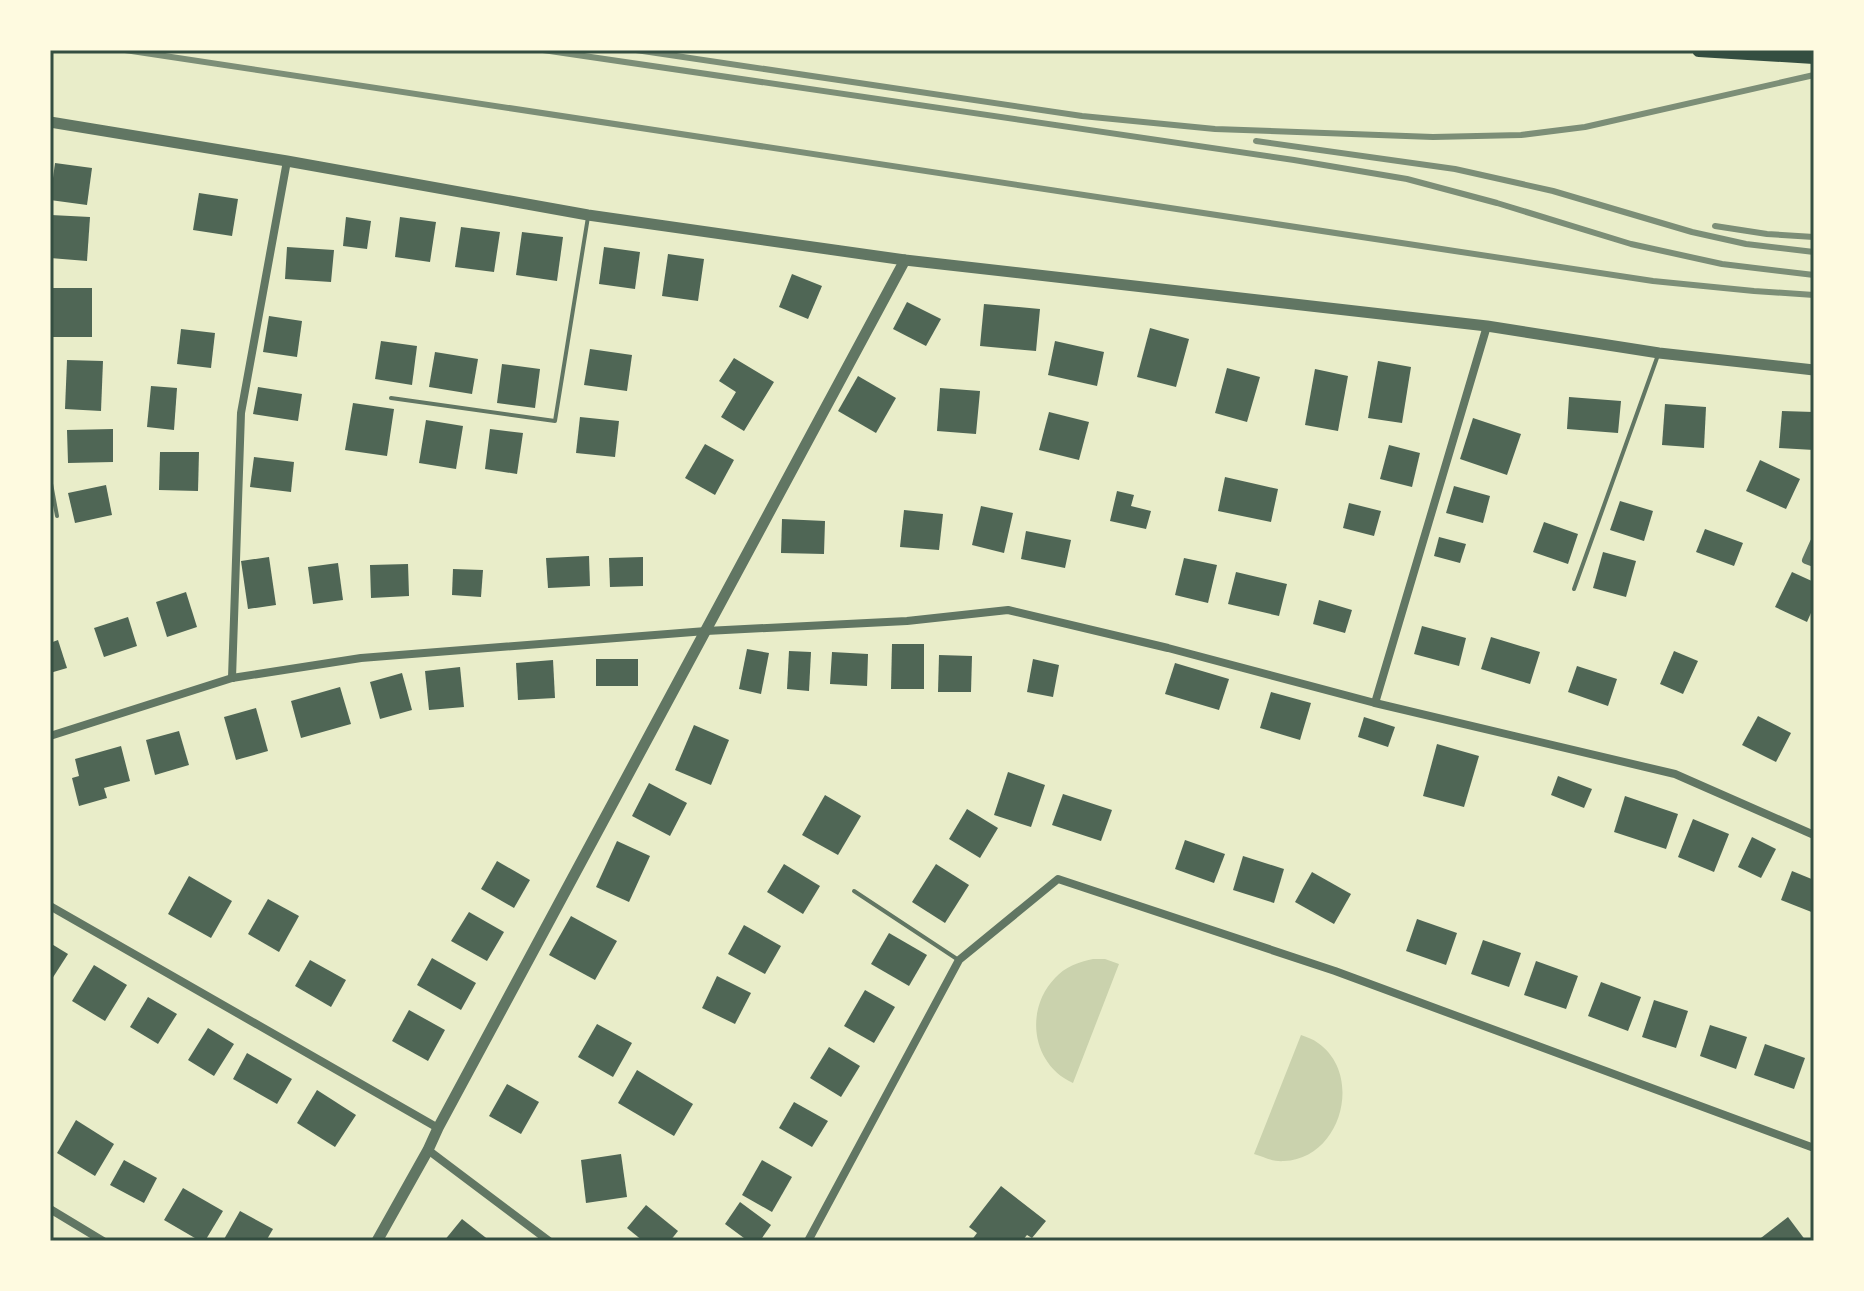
<svg xmlns="http://www.w3.org/2000/svg" width="1864" height="1291" viewBox="0 0 1864 1291" font-family="'Open Sans',sans-serif">
	<style>
		.green { fill: #cad2ad }
		.building { fill: #4f6655 }
		.lines { fill: none; stroke-linecap: round; stroke-linejoin: round }
		.service { stroke: #617663; stroke-width: 4 }
		.minor { stroke: #617663; stroke-width: 8 }
		.tertiary { stroke: #617663; stroke-width: 11 }
		.trunk { stroke: #344e41; stroke-width: 14 }
		.rail { stroke: #7c8e77; stroke-width: 6 }
		.neatline { fill: none; stroke: #344e41; stroke-width: 3 }
	</style>
	<rect width="100%" height="100%" fill="#e9edc9"/>
	<g class="green">
		<path d="M1093,959H1105L1119,964L1073,1083C1032,1065 1024,1010 1055,978C1065,967 1078,962 1093,959Z"/>
		<path d="M1301,1035C1306,1037 1313,1039 1318,1043C1364,1075 1341,1159 1284,1161C1273,1162 1264,1157 1254,1154Z"/>
	</g>
	<g class="building">
		<path d="M55,163L92,168L87,205L50,200Z"/>
		<path d="M199,193L238,199L232,236L193,230Z"/>
		<path d="M51,215L90,217L87,261L50,258Z"/>
		<path d="M346,217L371,221L367,249L343,246Z"/>
		<path d="M400,217L436,222L430,262L395,257Z"/>
		<path d="M461,227L500,232L494,272L455,267Z"/>
		<path d="M522,232L563,237L557,281L516,275Z"/>
		<path d="M287,247L334,250L331,282L285,279Z"/>
		<path d="M604,247L640,252L635,289L599,284Z"/>
		<path d="M668,254L704,259L698,301L662,296Z"/>
		<path d="M792,274L822,286L808,319L779,307Z"/>
		<rect x="50" y="288" width="42" height="49"/>
		<path d="M907,302L941,319L926,346L893,329Z"/>
		<path d="M984,304L1040,309L1036,351L980,346Z"/>
		<path d="M269,316L302,321L297,357L263,352Z"/>
		<path d="M1150,328L1189,339L1176,387L1137,377Z"/>
		<path d="M181,329L215,333L211,368L177,364Z"/>
		<path d="M381,341L417,346L412,385L375,379Z"/>
		<path d="M1055,341L1104,352L1097,386L1048,375Z"/>
		<path d="M590,349L632,355L627,391L584,385Z"/>
		<path d="M435,352L478,359L472,394L429,387Z"/>
		<path d="M734,358L774,382L744,431L721,417L736,392L719,381Z"/>
		<path d="M67,360L103,361L101,411L65,409Z"/>
		<path d="M1378,361L1411,367L1402,423L1368,418Z"/>
		<path d="M502,364L540,369L535,408L497,403Z"/>
		<path d="M1227,368L1260,377L1247,422L1215,413Z"/>
		<path d="M1315,369L1348,376L1338,431L1305,425Z"/>
		<path d="M858,376L896,398L876,433L838,411Z"/>
		<path d="M151,386L177,388L174,430L147,427Z"/>
		<path d="M258,387L302,394L298,421L253,414Z"/>
		<path d="M940,388L980,391L976,434L937,431Z"/>
		<path d="M1569,397L1621,401L1618,433L1567,429Z"/>
		<path d="M353,403L394,409L387,456L345,450Z"/>
		<path d="M1665,404L1706,407L1704,448L1662,445Z"/>
		<path d="M1782,411L1814,412V450L1779,448Z"/>
		<path d="M1049,412L1089,422L1079,460L1039,450Z"/>
		<path d="M580,417L619,421L615,457L576,453Z"/>
		<path d="M1473,418L1521,434L1507,475L1460,459Z"/>
		<path d="M426,420L463,426L456,469L419,463Z"/>
		<path d="M113,429V462L68,463L67,430Z"/>
		<path d="M490,429L523,433L517,474L485,469Z"/>
		<path d="M705,444L734,460L715,495L685,478Z"/>
		<path d="M1389,445L1420,453L1412,487L1380,479Z"/>
		<path d="M160,452H199L198,491L159,490Z"/>
		<path d="M254,457L294,462L291,492L250,487Z"/>
		<path d="M1760,460L1800,479L1786,509L1746,491Z"/>
		<path d="M1225,477L1278,489L1271,522L1218,511Z"/>
		<path d="M106,485L112,515L75,523L68,493Z"/>
		<path d="M1454,486L1490,496L1483,523L1446,513Z"/>
		<path d="M1117,491L1134,495L1131,506L1151,511L1146,529L1110,521Z"/>
		<path d="M1620,501L1653,511L1644,541L1610,530Z"/>
		<path d="M1349,503L1381,511L1374,536L1343,528Z"/>
		<path d="M981,506L1013,513L1004,553L972,545Z"/>
		<path d="M904,510L943,514L939,550L900,547Z"/>
		<path d="M782,519L825,521L824,554L781,553Z"/>
		<path d="M1544,522L1578,534L1568,564L1533,552Z"/>
		<path d="M1705,529L1743,543L1734,566L1696,552Z"/>
		<path d="M1026,531L1071,540L1065,568L1021,559Z"/>
		<path d="M1439,537L1466,544L1460,563L1434,556Z"/>
		<path d="M1603,552L1636,561L1626,597L1593,588Z"/>
		<path d="M589,556L590,586L548,588L546,558Z"/>
		<path d="M269,557L276,605L248,609L241,561Z"/>
		<path d="M643,557V586L610,587L609,558Z"/>
		<path d="M1184,558L1217,565L1208,603L1175,595Z"/>
		<path d="M338,563L343,600L313,604L308,567Z"/>
		<path d="M408,564L409,596L371,598L370,565Z"/>
		<path d="M453,569L483,570L481,597L452,595Z"/>
		<path d="M1236,572L1287,584L1279,616L1228,604Z"/>
		<path d="M1792,572L1814,582V606L1807,622L1775,607Z"/>
		<path d="M186,592L197,627L167,637L156,602Z"/>
		<path d="M1319,600L1352,610L1345,633L1313,624Z"/>
		<path d="M128,617L137,646L104,657L94,628Z"/>
		<path d="M1422,626L1466,638L1459,666L1414,654Z"/>
		<path d="M1491,637L1540,652L1530,684L1481,669Z"/>
		<path d="M58,640L67,668L50,673V643Z"/>
		<path d="M892,644H924V689H891Z"/>
		<path d="M747,649L769,653L761,694L739,689Z"/>
		<path d="M789,651L811,652L809,691L787,689Z"/>
		<path d="M1674,651L1698,661L1683,694L1660,684Z"/>
		<path d="M832,652L868,654L867,686L830,684Z"/>
		<path d="M939,655L972,656L971,692H938Z"/>
		<rect x="596" y="659" width="42" height="27"/>
		<path d="M1033,659L1059,665L1053,697L1027,692Z"/>
		<path d="M553,660L555,698L518,700L516,663Z"/>
		<path d="M1175,663L1229,679L1219,710L1165,694Z"/>
		<path d="M1577,666L1617,679L1608,706L1568,692Z"/>
		<path d="M460,667L464,707L429,710L425,671Z"/>
		<path d="M402,673L412,710L380,719L370,682Z"/>
		<path d="M340,687L351,724L301,738L291,701Z"/>
		<path d="M1271,692L1311,703L1300,740L1260,728Z"/>
		<path d="M256,708L268,751L236,760L224,717Z"/>
		<path d="M1758,716L1791,733L1776,762L1742,745Z"/>
		<path d="M1364,717L1395,727L1388,747L1358,737Z"/>
		<path d="M694,725L729,740L711,785L675,770Z"/>
		<path d="M179,731L189,765L155,775L146,740Z"/>
		<path d="M1437,744L1479,756L1464,807L1423,796Z"/>
		<path d="M121,746L130,781L104,788L107,798L79,806L72,778L79,776L75,759Z"/>
		<path d="M1008,772L1045,785L1031,827L994,815Z"/>
		<path d="M1558,776L1592,789L1584,808L1551,795Z"/>
		<path d="M649,783L687,803L670,836L632,816Z"/>
		<path d="M1063,794L1112,810L1101,841L1052,825Z"/>
		<path d="M825,795L861,816L838,855L802,835Z"/>
		<path d="M1625,796L1678,814L1666,849L1614,832Z"/>
		<path d="M967,809L998,828L980,858L949,839Z"/>
		<path d="M1693,819L1729,834L1714,872L1678,857Z"/>
		<path d="M1752,837L1776,849L1761,878L1738,867Z"/>
		<path d="M1185,840L1225,854L1214,883L1175,869Z"/>
		<path d="M617,841L650,856L629,902L596,887Z"/>
		<path d="M1243,856L1284,869L1274,903L1233,890Z"/>
		<path d="M497,861L530,880L514,908L481,889Z"/>
		<path d="M784,864L820,886L803,914L767,892Z"/>
		<path d="M936,864L969,885L945,923L912,902Z"/>
		<path d="M1792,871L1814,880V913L1781,900Z"/>
		<path d="M1312,872L1351,894L1334,924L1295,902Z"/>
		<path d="M189,876L232,901L211,938L168,914Z"/>
		<path d="M268,899L299,916L279,952L248,934Z"/>
		<path d="M469,912L504,932L487,961L451,941Z"/>
		<path d="M571,916L617,941L595,980L549,955Z"/>
		<path d="M1417,919L1457,933L1446,965L1406,951Z"/>
		<path d="M744,925L781,946L765,974L728,954Z"/>
		<path d="M889,933L927,955L909,986L871,964Z"/>
		<path d="M1483,940L1521,953L1509,987L1471,974Z"/>
		<path d="M50,943L68,954L50,982Z"/>
		<path d="M432,958L476,983L461,1010L417,985Z"/>
		<path d="M310,960L346,980L331,1007L295,986Z"/>
		<path d="M1536,961L1578,976L1566,1009L1524,995Z"/>
		<path d="M94,965L127,985L105,1021L72,1001Z"/>
		<path d="M717,976L751,993L735,1024L702,1008Z"/>
		<path d="M1601,982L1641,997L1628,1031L1588,1016Z"/>
		<path d="M865,990L895,1007L874,1043L844,1026Z"/>
		<path d="M148,997L177,1014L158,1044L130,1027Z"/>
		<path d="M1654,1000L1688,1011L1676,1048L1642,1037Z"/>
		<path d="M409,1010L445,1030L428,1061L392,1041Z"/>
		<path d="M597,1024L632,1043L613,1077L578,1057Z"/>
		<path d="M1710,1025L1747,1037L1736,1069L1700,1056Z"/>
		<path d="M208,1028L234,1044L214,1076L188,1060Z"/>
		<path d="M1765,1044L1805,1058L1794,1089L1754,1075Z"/>
		<path d="M829,1047L860,1066L841,1097L810,1078Z"/>
		<path d="M247,1053L292,1079L277,1104L233,1079Z"/>
		<path d="M637,1070L693,1104L674,1136L618,1103Z"/>
		<path d="M507,1084L539,1102L521,1134L489,1116Z"/>
		<path d="M317,1090L356,1115L335,1147L297,1123Z"/>
		<path d="M794,1102L828,1121L812,1147L779,1128Z"/>
		<path d="M76,1120L114,1144L95,1176L57,1153Z"/>
		<path d="M621,1154L627,1197L586,1203L581,1160Z"/>
		<path d="M124,1160L157,1178L144,1203L110,1185Z"/>
		<path d="M762,1160L792,1177L772,1212L742,1195Z"/>
		<path d="M1001,1186L1046,1221L1032,1238L1027,1235L1022,1241H971L977,1233L969,1227Z"/>
		<path d="M183,1188L223,1211L205,1241H200L164,1220Z"/>
		<path d="M740,1202L771,1225L760,1241H748L725,1224Z"/>
		<path d="M646,1205L678,1231L670,1241H643L627,1228Z"/>
		<path d="M240,1211L273,1229L266,1241H223Z"/>
		<path d="M1788,1217L1806,1241H1757Z"/>
		<path d="M462,1219L490,1241H444Z"/>
	</g>
	<g class="lines">
		<g class="service">
			<path d="M391,398L555,421L588,217"/>
			<path d="M50,478L57,516"/>
			<path d="M1574,589L1658,355"/>
			<path d="M854,891L957,959"/>
		</g>
		<g class="minor">
			<path d="M1814,542L1806,560L1814,563"/>
			<path d="M232,678L241,413L287,161"/>
			<path d="M1375,703L1487,326"/>
			<path d="M50,736L232,678L361,658L706,631L907,621L1008,610L1168,648L1375,703L1675,774L1814,835"/>
			<path d="M50,906L438,1128"/>
			<path d="M428,1150L549,1241"/>
			<path d="M50,1209L103,1241"/>
			<path d="M808,1241L959,960L1058,879L1335,971L1814,1148"/>
		</g>
		<g class="tertiary">
			<path d="M50,122L287,161L588,215L905,260L1487,326L1659,353L1814,370"/>
			<path d="M377,1241L428,1150L438,1128L905,260"/>
		</g>
		<path class="trunk" d="M1699,50L1814,57"/>
		<g class="rail">
			<path d="M125,50L1653,281L1754,291L1814,295"/>
			<path d="M543,50L1294,160L1407,179L1497,203L1631,244L1722,264L1814,275"/>
			<path d="M636,50L1082,116L1215,129L1433,137L1521,135L1585,127L1814,75"/>
			<path d="M1256,141L1455,169L1553,191L1692,232L1746,244L1814,252"/>
			<path d="M1715,226L1767,234L1814,237"/>
		</g>
	</g>
	<rect width="1864" height="1291" fill="none" stroke="#fefae0" stroke-width="104"/>
	<rect x="52" y="52" width="1760" height="1187" class="neatline"/>
</svg>
